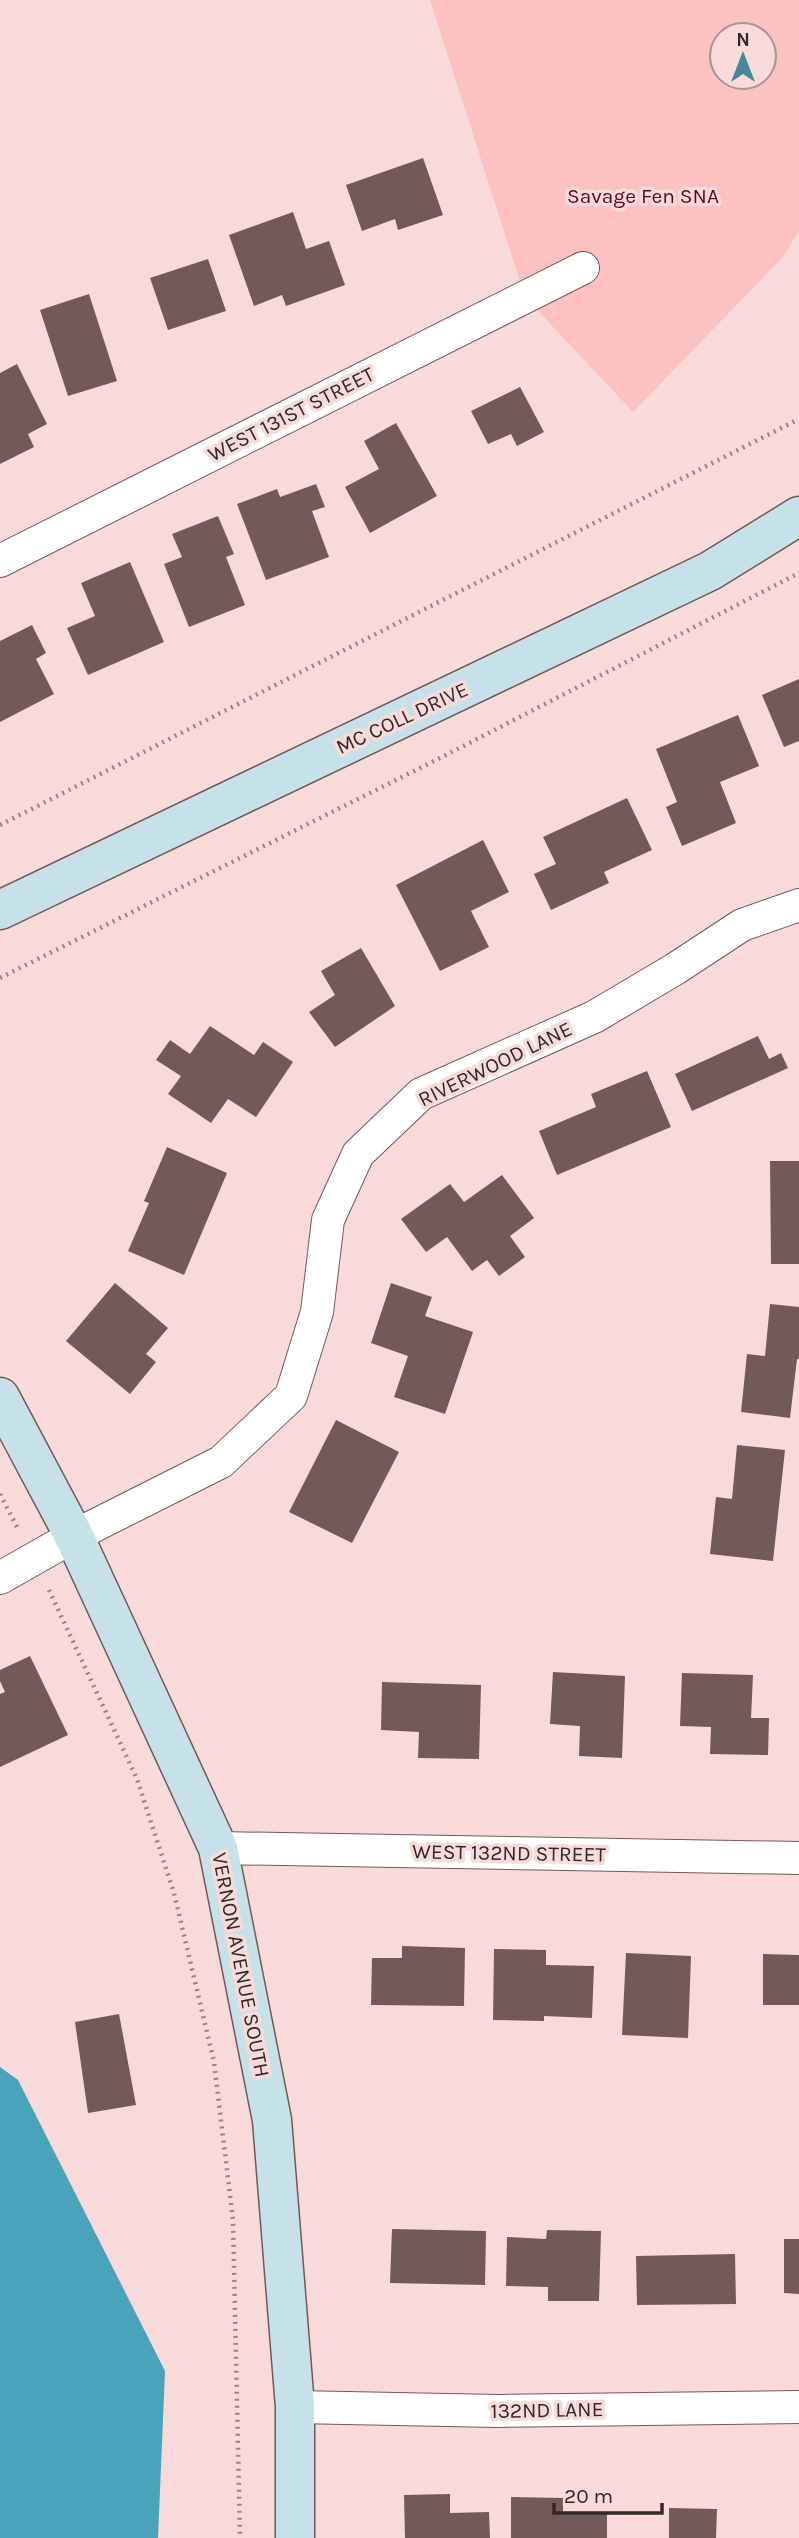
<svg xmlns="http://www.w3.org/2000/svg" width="799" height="2538" viewBox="0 0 799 2538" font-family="Karla,sans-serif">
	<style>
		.green { fill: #fdc1c1; fill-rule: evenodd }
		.water { fill: #49a3ba }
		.building { fill: #735a5a }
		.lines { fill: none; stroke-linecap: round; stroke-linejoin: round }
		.street-casing { stroke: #725959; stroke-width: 34 }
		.secondary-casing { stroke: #725959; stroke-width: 41 }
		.path { stroke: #9a8585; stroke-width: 4.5; stroke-dasharray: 2 5; stroke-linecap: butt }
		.street { stroke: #fff; stroke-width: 32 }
		.secondary { stroke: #c6e1e8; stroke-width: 38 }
		.labels { text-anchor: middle; stroke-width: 7; stroke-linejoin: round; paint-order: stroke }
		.park-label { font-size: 21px; fill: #630819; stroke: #f8dada }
		.street-label { font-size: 21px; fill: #332828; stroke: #f8dada }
	</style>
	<rect width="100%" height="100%" fill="#f8dada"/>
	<path class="green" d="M430,0H799V231L783,257L633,412L525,297ZM722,35H764V77H722Z"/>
	<path class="water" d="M0,2067L18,2080L165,2371L158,2538H0Z"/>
	<g class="building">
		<path d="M423,158L443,215L398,230L395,219L362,231L346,185Z"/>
		<path d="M293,212L306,249L329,241L345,285L286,306L282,295L254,306L229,235Z"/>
		<path d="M208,259L226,311L168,330L150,278Z"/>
		<path d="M89,294L117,381L68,396L40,310Z"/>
		<path d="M17,364L47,424L28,434L34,447L0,464V373Z"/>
		<path d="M520,387L544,432L517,446L511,434L488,444L471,411Z"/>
		<path d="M396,423L437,496L370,533L345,487L379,469L364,441Z"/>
		<path d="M316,484L325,507L312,511L329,557L266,580L237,504L277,489L280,497Z"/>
		<path d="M218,516L234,554L226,557L245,605L189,627L164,564L182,557L172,534Z"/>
		<path d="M130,562L164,642L88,675L67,628L95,616L81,583Z"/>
		<path d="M32,625L46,653L36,659L54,694L0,722V641Z"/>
		<path d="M799,679V741L784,747L762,695Z"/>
		<path d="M738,715L759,766L720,782L736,823L682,846L666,807L677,802L656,749Z"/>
		<path d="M627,798L652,850L604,872L609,883L551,910L534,874L556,864L543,837Z"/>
		<path d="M483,840L509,892L471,911L489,947L440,971L396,885Z"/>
		<path d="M361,948L395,1006L335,1047L309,1012L335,995L321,971Z"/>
		<path d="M210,1026L254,1055L263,1042L293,1062L256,1117L228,1099L211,1123L168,1094L181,1076L156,1060L170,1040L190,1054Z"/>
		<path d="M758,1036L769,1059L781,1053L788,1068L692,1111L675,1074Z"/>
		<path d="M647,1071L671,1127L557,1175L539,1131L596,1107L591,1094Z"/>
		<path d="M167,1147L227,1173L184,1275L128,1251L149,1203L144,1201Z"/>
		<path d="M770,1161H799V1264H771Z"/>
		<path d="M502,1175L534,1218L510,1236L525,1257L499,1276L487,1260L472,1271L447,1237L426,1252L401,1219L450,1184L464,1202Z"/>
		<path d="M115,1283L168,1328L146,1354L156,1362L130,1394L66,1341Z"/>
		<path d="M391,1283L432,1297L425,1316L473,1332L445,1414L394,1397L408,1356L371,1343Z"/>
		<path d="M770,1304L799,1307V1359H797L790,1418L741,1412L747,1354L765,1356Z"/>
		<path d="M336,1420L399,1452L352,1543L289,1512Z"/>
		<path d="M737,1445L785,1450L773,1561L710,1554L716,1497L732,1499Z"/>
		<path d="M30,1656L68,1735L0,1767V1694L5,1692L0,1681V1670Z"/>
		<path d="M553,1672L625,1676L622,1758L579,1756L580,1726L550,1724Z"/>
		<path d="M682,1673L753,1675L751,1718H769L768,1755L710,1754L711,1727L680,1726Z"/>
		<path d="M382,1682L481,1685L479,1759L418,1758L419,1732L381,1730Z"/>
		<path d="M402,1946L465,1948L464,2006L371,2005L372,1958H402Z"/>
		<path d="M494,1949L546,1950V1965L594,1966L592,2018L544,2016V2021L493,2020Z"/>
		<path d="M626,1953L691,1956L688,2038L622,2035Z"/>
		<path d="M763,1954L799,1955V2005H763Z"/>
		<path d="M119,2014L136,2105L88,2113L75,2022Z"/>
		<path d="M392,2229L486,2231L485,2285L390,2283Z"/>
		<path d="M547,2230L601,2231L599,2301H548V2287L506,2286L507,2237L546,2239Z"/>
		<path d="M784,2239H799V2294L784,2293Z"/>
		<path d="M735,2254L736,2304L637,2305L636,2256Z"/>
		<path d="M450,2494V2513L489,2512L490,2538H405L404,2495Z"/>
		<path d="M511,2497L563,2498V2513L607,2514V2538H511Z"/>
		<path d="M669,2508L717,2509L716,2538H669Z"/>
	</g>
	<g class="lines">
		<g class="street-casing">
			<g id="street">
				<path d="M0,561L583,268"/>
				<path d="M0,1578L74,1536L221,1462L291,1396L317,1312L328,1220L358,1154L421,1094L594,1017L675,969L742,925L799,905"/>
				<path d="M218,1848L799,1858"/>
				<path d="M295,2407L498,2411L799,2407"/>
			</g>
		</g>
		<g class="secondary-casing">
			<g id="secondary">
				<path d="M0,910L710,571L799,516"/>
				<path d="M0,1397L74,1536L218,1848L272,2120L295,2407V2538"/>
			</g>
		</g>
		<g class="path">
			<path d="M0,825L799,419"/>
			<path d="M0,978L446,755L799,573"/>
			<path d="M0,1494L18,1529"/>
			<path d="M49,1590L137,1779L174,1893L214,2062L233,2220L240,2538"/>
		</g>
		<use href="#street" class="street"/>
		<use href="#secondary" class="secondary"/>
	</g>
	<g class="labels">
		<g class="park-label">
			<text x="643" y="203">Savage Fen SNA</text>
		</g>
		<g class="street-label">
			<text transform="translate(291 414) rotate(-27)" y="7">WEST 131ST STREET</text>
			<text transform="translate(402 718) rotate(-25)" y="7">MC COLL DRIVE</text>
			<text transform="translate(495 1064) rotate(-26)" y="7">RIVERWOOD LANE</text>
			<text transform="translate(509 1853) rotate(1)" y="7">WEST 132ND STREET</text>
			<text transform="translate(241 1965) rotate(79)" y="7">VERNON AVENUE SOUTH</text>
			<text transform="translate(547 2410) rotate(-1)" y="7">132ND LANE</text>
		</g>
	</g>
	<g transform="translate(743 56)"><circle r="33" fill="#f8dada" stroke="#a99393" stroke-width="2"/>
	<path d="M0-5L12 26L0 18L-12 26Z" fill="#468799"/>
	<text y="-10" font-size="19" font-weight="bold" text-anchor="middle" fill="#332828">N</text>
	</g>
	<path d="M554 2503v10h108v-10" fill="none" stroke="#332828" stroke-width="3.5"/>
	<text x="564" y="2503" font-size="21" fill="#332828" stroke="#f8dada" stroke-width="5" paint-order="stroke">20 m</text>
</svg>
